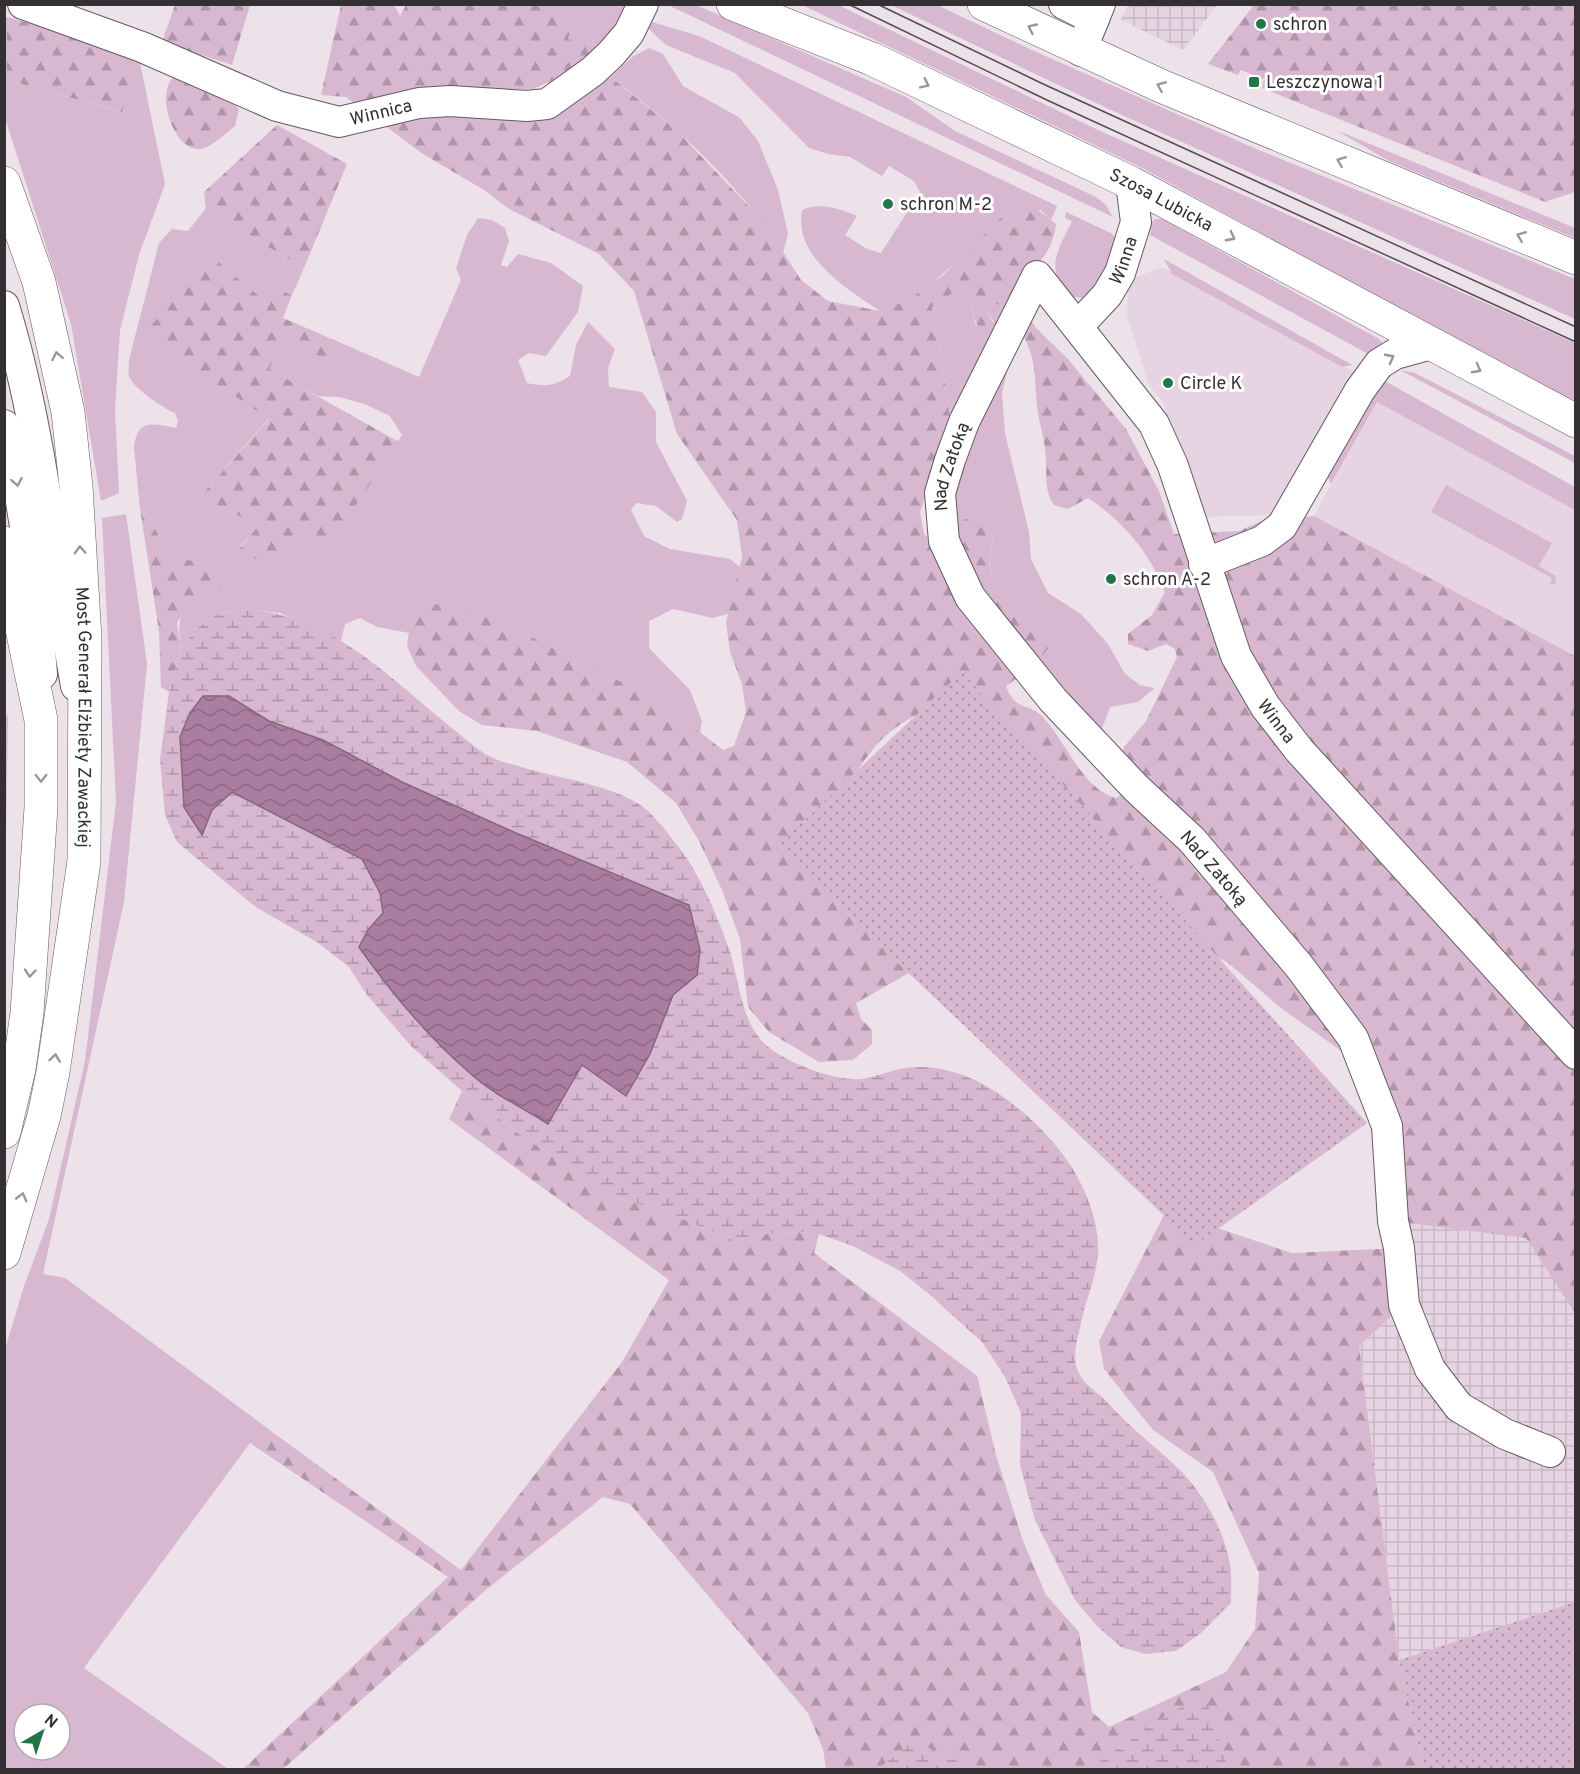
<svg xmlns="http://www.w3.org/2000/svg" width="1580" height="1774" viewBox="0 0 1580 1774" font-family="Overpass,sans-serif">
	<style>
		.built { fill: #e7d4e2 }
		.industrial { fill: url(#industrial-grid) }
		.green { fill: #d8b7d0; fill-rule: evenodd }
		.forest { fill: url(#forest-firs); fill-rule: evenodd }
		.wetland { fill: url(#wetland-marsh) }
		.garden { fill: url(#garden-dots) }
		.water { fill: url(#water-waves); stroke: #876680; stroke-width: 1.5 }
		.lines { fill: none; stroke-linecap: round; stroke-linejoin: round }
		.minor-casing { stroke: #645a61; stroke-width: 32 }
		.major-casing { stroke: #645a61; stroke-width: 34 }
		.minor { stroke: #fff; stroke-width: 30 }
		.major { stroke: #fff; stroke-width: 33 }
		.tram { stroke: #524d51; stroke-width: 1.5 }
		.oneway { stroke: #999798 }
		.poi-dot { fill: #237647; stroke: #fff; stroke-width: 2 }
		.labels { text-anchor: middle; stroke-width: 6; stroke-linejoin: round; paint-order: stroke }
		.poi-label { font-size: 18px; fill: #332f32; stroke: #fff; text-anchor: start }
		.street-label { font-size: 18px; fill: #332f32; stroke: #fff }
	</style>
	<defs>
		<pattern id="industrial-grid" width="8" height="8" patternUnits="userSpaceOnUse" patternTransform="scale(1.5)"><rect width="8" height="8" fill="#e7d4e2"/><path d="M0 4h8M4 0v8" fill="none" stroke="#c7b6c2"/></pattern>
		<pattern id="forest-firs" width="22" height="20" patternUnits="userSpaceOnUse" patternTransform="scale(1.5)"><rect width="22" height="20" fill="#d8b7d0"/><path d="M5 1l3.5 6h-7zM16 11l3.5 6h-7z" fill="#b095a9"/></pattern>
		<pattern id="wetland-marsh" width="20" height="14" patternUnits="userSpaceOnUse" patternTransform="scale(1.5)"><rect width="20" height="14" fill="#d8b7d0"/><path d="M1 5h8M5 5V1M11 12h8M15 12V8" fill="none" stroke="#b095a9"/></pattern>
		<pattern id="garden-dots" width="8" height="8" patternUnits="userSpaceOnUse" patternTransform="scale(1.5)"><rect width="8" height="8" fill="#d8b7d0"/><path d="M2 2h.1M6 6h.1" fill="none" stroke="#b095a9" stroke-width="1.8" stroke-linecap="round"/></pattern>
		<pattern id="water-waves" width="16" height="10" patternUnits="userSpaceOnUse" patternTransform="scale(1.5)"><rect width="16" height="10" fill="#ab7ea1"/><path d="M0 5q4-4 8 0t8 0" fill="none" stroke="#8c6884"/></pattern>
	</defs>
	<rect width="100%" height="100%" fill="#ede1ea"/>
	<g class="built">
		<path d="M1162,267L1358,374L1280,515L1201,517L1164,404L1149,385L1127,317L1128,280Z"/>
		<path d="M1377,402L1575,510V656L1314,516Z"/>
	</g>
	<g class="industrial">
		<path d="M1128,5V4L1217,5L1183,50L1121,20Z"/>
		<path d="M1393,1221L1527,1238L1575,1313V1602L1399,1660L1359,1346L1404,1305Z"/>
	</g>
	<g class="green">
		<path d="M543,5L622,4L625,6L617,27L599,46L567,39L574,14Z"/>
		<path d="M696,5L906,97L955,131L1096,197L1106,205L1113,217L670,6Z"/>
		<path d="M802,5H838L1098,130L1575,343V400L1538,384L1140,167Z"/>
		<path d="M891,5H937L1034,51L1254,148L1575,279V319L1111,110Z"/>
		<path d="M4,17H7V80L121,112L138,53L165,184L139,255L120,330L115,410L119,493L101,501L71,324L5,118Z"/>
		<path d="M649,21L699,36L1057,206L1051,220L1041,210L988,233L927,288L908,300L880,311C847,289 793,256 802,210C820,202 839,208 857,216L845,235L867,249L881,253L920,192L914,181L889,166L882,176L850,157L828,154L809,148L735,73L666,45L647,27Z"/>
		<path d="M649,48L663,54L683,86L740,118L758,141L778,190L788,234L783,253C740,184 675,126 611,77L632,57Z"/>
		<path d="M1336,130L1575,228V238L1389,161Z"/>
		<path d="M204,192L227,223L304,268L292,295L276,289L260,297L269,418L199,498L259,525L240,547L299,536L325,550L402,435L390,416L365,404L339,397L318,396L268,369L283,338C303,337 309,354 327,359L346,345L419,377L461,280L456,268L467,235L478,218L492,220L505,228L509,241L501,265L507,267L518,254L551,263L583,286L578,312L546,356L529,353L518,360L527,383C544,387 555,386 570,376L576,345L588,322L615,349L608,368L609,387L642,392L656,412V442L687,501L682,519L677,522L656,506L636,503L631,510L644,536L670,549L730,559L748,574L738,611L713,618L673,609L649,621V648L690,690L702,721L695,765L431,637L377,627L360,618L345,624L341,641L280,613L253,610L221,612L194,630L181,650C176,615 181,600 219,591L214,568L167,553L149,516L140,509L134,447C138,418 153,424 176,428L178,421L175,413C163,408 133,388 129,376C128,371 129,365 129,360L159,243L172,229L188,231L206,208Z"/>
		<path d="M1066,212L1111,233L1119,241L1094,293L1082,298L1067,296C1046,264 1057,253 1072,221L1065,218Z"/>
		<path d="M1155,219H1162L1379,339L1382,343L1381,349L1372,356L1150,235L1151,223Z"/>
		<path d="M1164,259L1352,365L1342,367L1172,274Z"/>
		<path d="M954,292H964L969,300L976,326L994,322L987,311L991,302L999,303L1008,313L951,426L939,343L932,329V307Z"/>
		<path d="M1004,358L1008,368L1002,393L1005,433L1029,532L1031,559L1048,593L1081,614L1108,644L1125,674L1140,685L1155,688L1138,702L1110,707L1098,739L1035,666L1052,643C1012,610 977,590 995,533L951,530L957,459Z"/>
		<path d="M1400,370L1415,373L1575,456V463Z"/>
		<path d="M1383,380L1575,487V510L1377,402L1331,484L1327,476Z"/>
		<path d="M1446,485L1552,543L1539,566L1556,576L1555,584H1550L1552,578L1431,512Z"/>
		<path d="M126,514L147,664L124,902L43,1274L65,1278L271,1431L250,1443L84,1668L228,1769L5,1770V1349L24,1286L49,1219L85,1061L116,802L102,518ZM24,1714H60V1750H24Z"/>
		<path d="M8,714L5,892L4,721Z"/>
	</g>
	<g class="forest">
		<path d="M175,5H250L232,65L162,42Z"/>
		<path d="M341,5H394L400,16L406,5H543L574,14L568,39L599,46L573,72L533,89L429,91L434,113L534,118L611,77L676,130L763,221L801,280L828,301L880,311L908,300L942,276L1011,208C1031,203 1041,211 1056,224C1052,258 1032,267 1013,291L1036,328L1067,358L1126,429L1159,491L1174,534L1239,531L1264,520L1314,516L1575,656V1313L1526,1238L1393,1221L1364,1067L1281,1008L1227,962L1200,950L925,711C884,730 874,746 849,783L918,968L856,1003L861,1019L872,1030V1044L853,1060L819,1062L769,1032L748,1007L740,939L722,890L699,841L676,803L627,762L537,731L482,725L459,711L416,666L407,646L410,626L419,612L430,605L447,603L513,628L659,701L723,750L734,746L746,712L742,684L730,652L726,622L742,557L737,520L677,434L634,291L599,254L509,209L484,190L423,154L346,97L321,95ZM954,292L964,293C976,309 971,331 992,338L997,331L987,311L991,302C1003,304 1008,313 1015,322C1041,360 1032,379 1039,419C1042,433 1046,447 1046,461C1047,479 1044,488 1054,505L1068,509L1088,498C1123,521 1150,553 1165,592L1152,615L1128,634V644L1148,651L1166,644L1175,649L1177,657L1146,721L1124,747L1121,755L1124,793L1116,798C1083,790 1065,740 1043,717C1029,702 1015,712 1006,686L1035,666L1052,643C1013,610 976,590 995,533L983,523L965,519L931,541L924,534L920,512L951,426L939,343L932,329V307Z"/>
		<path d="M1254,5H1575V192L1545,202L1262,88L1264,79L1241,70L1238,75L1208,64Z"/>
		<path d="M7,17L138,53L122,112L7,80Z"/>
		<path d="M177,75L234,102L239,110L235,126C226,133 214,145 204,148C174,158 152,87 177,75Z"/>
		<path d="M277,125L347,164L304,268L227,223L204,192Z"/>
		<path d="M211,256L260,297L276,289L292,295L283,318L346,345L327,359C309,355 303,337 283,338L269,369L399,442L325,550L299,536L266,566L240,548L259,525L199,498L269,419L143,335Z"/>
		<path d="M140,509L149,516L167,553L214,568L222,580L220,591C198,596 188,605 177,623L181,650L169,692L161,687L159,631Z"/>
		<path d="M462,1091L518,1133L617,1198L666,1212L735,1241L767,1234L798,1232L819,1234L814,1253L977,1376L996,1455L1023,1541L1046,1595L1079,1632L1092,1712L1109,1727L1226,1672L1255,1629L1259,1573L1213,1472L1153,1430L1104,1369L1099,1341L1166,1211L1292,1253L1399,1248L1404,1305L1359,1346L1399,1660L1424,1769H1221L1226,1761L1168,1714L1097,1763L1092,1769H962L959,1762L913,1741L878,1769H826L823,1749L808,1713L630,1504L603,1497L487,1589L283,1769L242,1770L448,1577L250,1443L271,1431L461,1570L622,1362L669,1280L449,1119Z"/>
	</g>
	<g class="wetland">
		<path d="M253,610C335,618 392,680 453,729C465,738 477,750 491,757C502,763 517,765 528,769C563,779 620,787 647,810C656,819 666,830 673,840C699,871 717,914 730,952C740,984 741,1023 767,1046C787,1063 836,1082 862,1079C880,1076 898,1067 916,1067C973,1065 1027,1109 1061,1152C1083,1180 1103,1225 1097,1262C1094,1283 1085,1302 1081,1323C1078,1338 1072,1354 1077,1369C1083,1386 1098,1391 1109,1404C1130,1428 1155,1446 1178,1468C1202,1492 1224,1529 1230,1564C1232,1577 1231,1591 1231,1603L1201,1633L1176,1651L1145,1654L1121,1647L1097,1626L1075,1600L1035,1520L1020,1465L1021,1413L1005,1377L982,1342L929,1294L900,1271L853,1246L819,1234L798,1232L767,1234L735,1241L666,1212L617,1198L518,1133L462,1091L411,1046L367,995L349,967L317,942L257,908L177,842L165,815L160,760L169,692L181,650L194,630L221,612Z"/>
		<path d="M1205,1696L1226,1761L1221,1769H1092L1097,1763L1168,1714Z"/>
		<path d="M913,1741L959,1762L962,1769H878Z"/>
	</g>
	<g class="garden">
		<path d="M962,672L1367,1123L1195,1245L776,847Z"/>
		<path d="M1575,1602V1769H1424L1399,1660Z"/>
	</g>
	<path class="water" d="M203,696H229L269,721L323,740L402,782L516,833L689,905L700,950L697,975L673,995L650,1054L626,1096L582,1065L548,1124C523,1108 493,1094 471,1074C428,1037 392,994 359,947L368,930L383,913L380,893L362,859L232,792L212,810L202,835L184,807L180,737L190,713Z"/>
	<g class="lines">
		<g class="minor-casing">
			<g id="minor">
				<path id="s1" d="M23,4L142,47L277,106L339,122L419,103L450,101L527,106L547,104L593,71L611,54L629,33L643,4"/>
				<path d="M1064,4L1094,19"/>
				<path d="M1081,51L1100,4"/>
				<path d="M4,306C42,430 53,559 76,686"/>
				<path id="s2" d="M1078,326L1107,295L1120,273L1136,222L1131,183"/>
				<path d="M4,425L20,496L35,587L42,674"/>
				<path d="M1204,564L1262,541L1282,526L1360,390L1379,364L1395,354L1431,344"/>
				<path id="s3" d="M1550,1452L1505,1434L1459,1407L1430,1369L1404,1305L1399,1248L1393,1221L1387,1126L1353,1038L1299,966L1192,840L1136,788L1053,700L970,597L944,541L940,493L950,460L964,422L1037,276L1154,424L1173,466L1236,656L1265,706L1299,750L1576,1054"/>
			</g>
		</g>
		<g class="major-casing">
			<g id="major">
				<path id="s4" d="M733,4L872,59L1131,183L1576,421"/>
				<path d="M984,4L1161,86L1576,258"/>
				<path id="s5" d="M4,183L39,282L68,412L76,486L85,639L84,861L53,1072L44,1116L4,1253"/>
				<path d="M4,543L41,720V808L27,1013L19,1069L4,1132"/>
			</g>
		</g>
		<use href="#minor" class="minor"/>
		<use href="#major" class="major"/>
		<g class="tram">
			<path d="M848,4L1049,101L1576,342"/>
			<path d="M877,4L1041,83L1576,327"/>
		</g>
	</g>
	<defs><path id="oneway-chevron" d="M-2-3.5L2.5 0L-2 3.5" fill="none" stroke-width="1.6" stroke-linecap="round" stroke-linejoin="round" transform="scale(1.5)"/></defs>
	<g class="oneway">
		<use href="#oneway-chevron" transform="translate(1032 28) rotate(-155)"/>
		<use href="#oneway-chevron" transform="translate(925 84) rotate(26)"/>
		<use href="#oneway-chevron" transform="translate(1161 86) rotate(-157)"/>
		<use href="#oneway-chevron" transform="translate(1341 161) rotate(-158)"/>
		<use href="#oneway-chevron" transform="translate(1521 236) rotate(-158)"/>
		<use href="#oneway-chevron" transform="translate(1231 237) rotate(28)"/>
		<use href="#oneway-chevron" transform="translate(57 356) rotate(-101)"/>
		<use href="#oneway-chevron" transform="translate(1390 358) rotate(-28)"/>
		<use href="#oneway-chevron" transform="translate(1477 369) rotate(28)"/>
		<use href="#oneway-chevron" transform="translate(17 482) rotate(79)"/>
		<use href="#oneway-chevron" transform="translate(80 550) rotate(-93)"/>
		<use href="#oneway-chevron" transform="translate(41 778) rotate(90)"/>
		<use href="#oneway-chevron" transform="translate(30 973) rotate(95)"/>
		<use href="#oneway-chevron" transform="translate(55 1058) rotate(-82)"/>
		<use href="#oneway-chevron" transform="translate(22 1197) rotate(-75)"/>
	</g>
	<g class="poi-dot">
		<circle cx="1261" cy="24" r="6"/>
		<rect x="1248" y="76" width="12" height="12" rx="3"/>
		<circle cx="888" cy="204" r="6"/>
		<circle cx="1168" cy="383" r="6"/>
		<circle cx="1111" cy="579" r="6"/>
	</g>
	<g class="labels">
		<g class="poi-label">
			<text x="1273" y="30">schron</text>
			<text x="1266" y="88">Leszczynowa 1</text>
			<text x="900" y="210">schron M-2</text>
			<text x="1180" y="389">Circle K</text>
			<text x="1123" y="585">schron A-2</text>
		</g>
		<g class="street-label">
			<text dy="6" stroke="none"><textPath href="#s1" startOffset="381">Winnica</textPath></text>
			<text dy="6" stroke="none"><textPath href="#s4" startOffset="471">Szosa Lubicka</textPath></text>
			<text dy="6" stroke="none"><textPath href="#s2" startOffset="81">Winna</textPath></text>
			<text dy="6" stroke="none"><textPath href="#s3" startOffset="1216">Nad Zatoką</textPath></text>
			<text dy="6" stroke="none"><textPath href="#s5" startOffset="544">Most Generał Elżbiety Zawackiej</textPath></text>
			<text dy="6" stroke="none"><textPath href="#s3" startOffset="1938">Winna</textPath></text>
			<text transform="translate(1214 868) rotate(49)" y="6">Nad Zatoką</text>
		</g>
	</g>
	<rect width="1580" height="1774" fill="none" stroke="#332f32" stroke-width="12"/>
	<g transform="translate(42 1732) rotate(39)"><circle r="28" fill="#ffffff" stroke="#adacad" stroke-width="1.5"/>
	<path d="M0-4.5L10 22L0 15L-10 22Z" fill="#237647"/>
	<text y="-9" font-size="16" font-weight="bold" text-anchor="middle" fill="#332f32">N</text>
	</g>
</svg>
